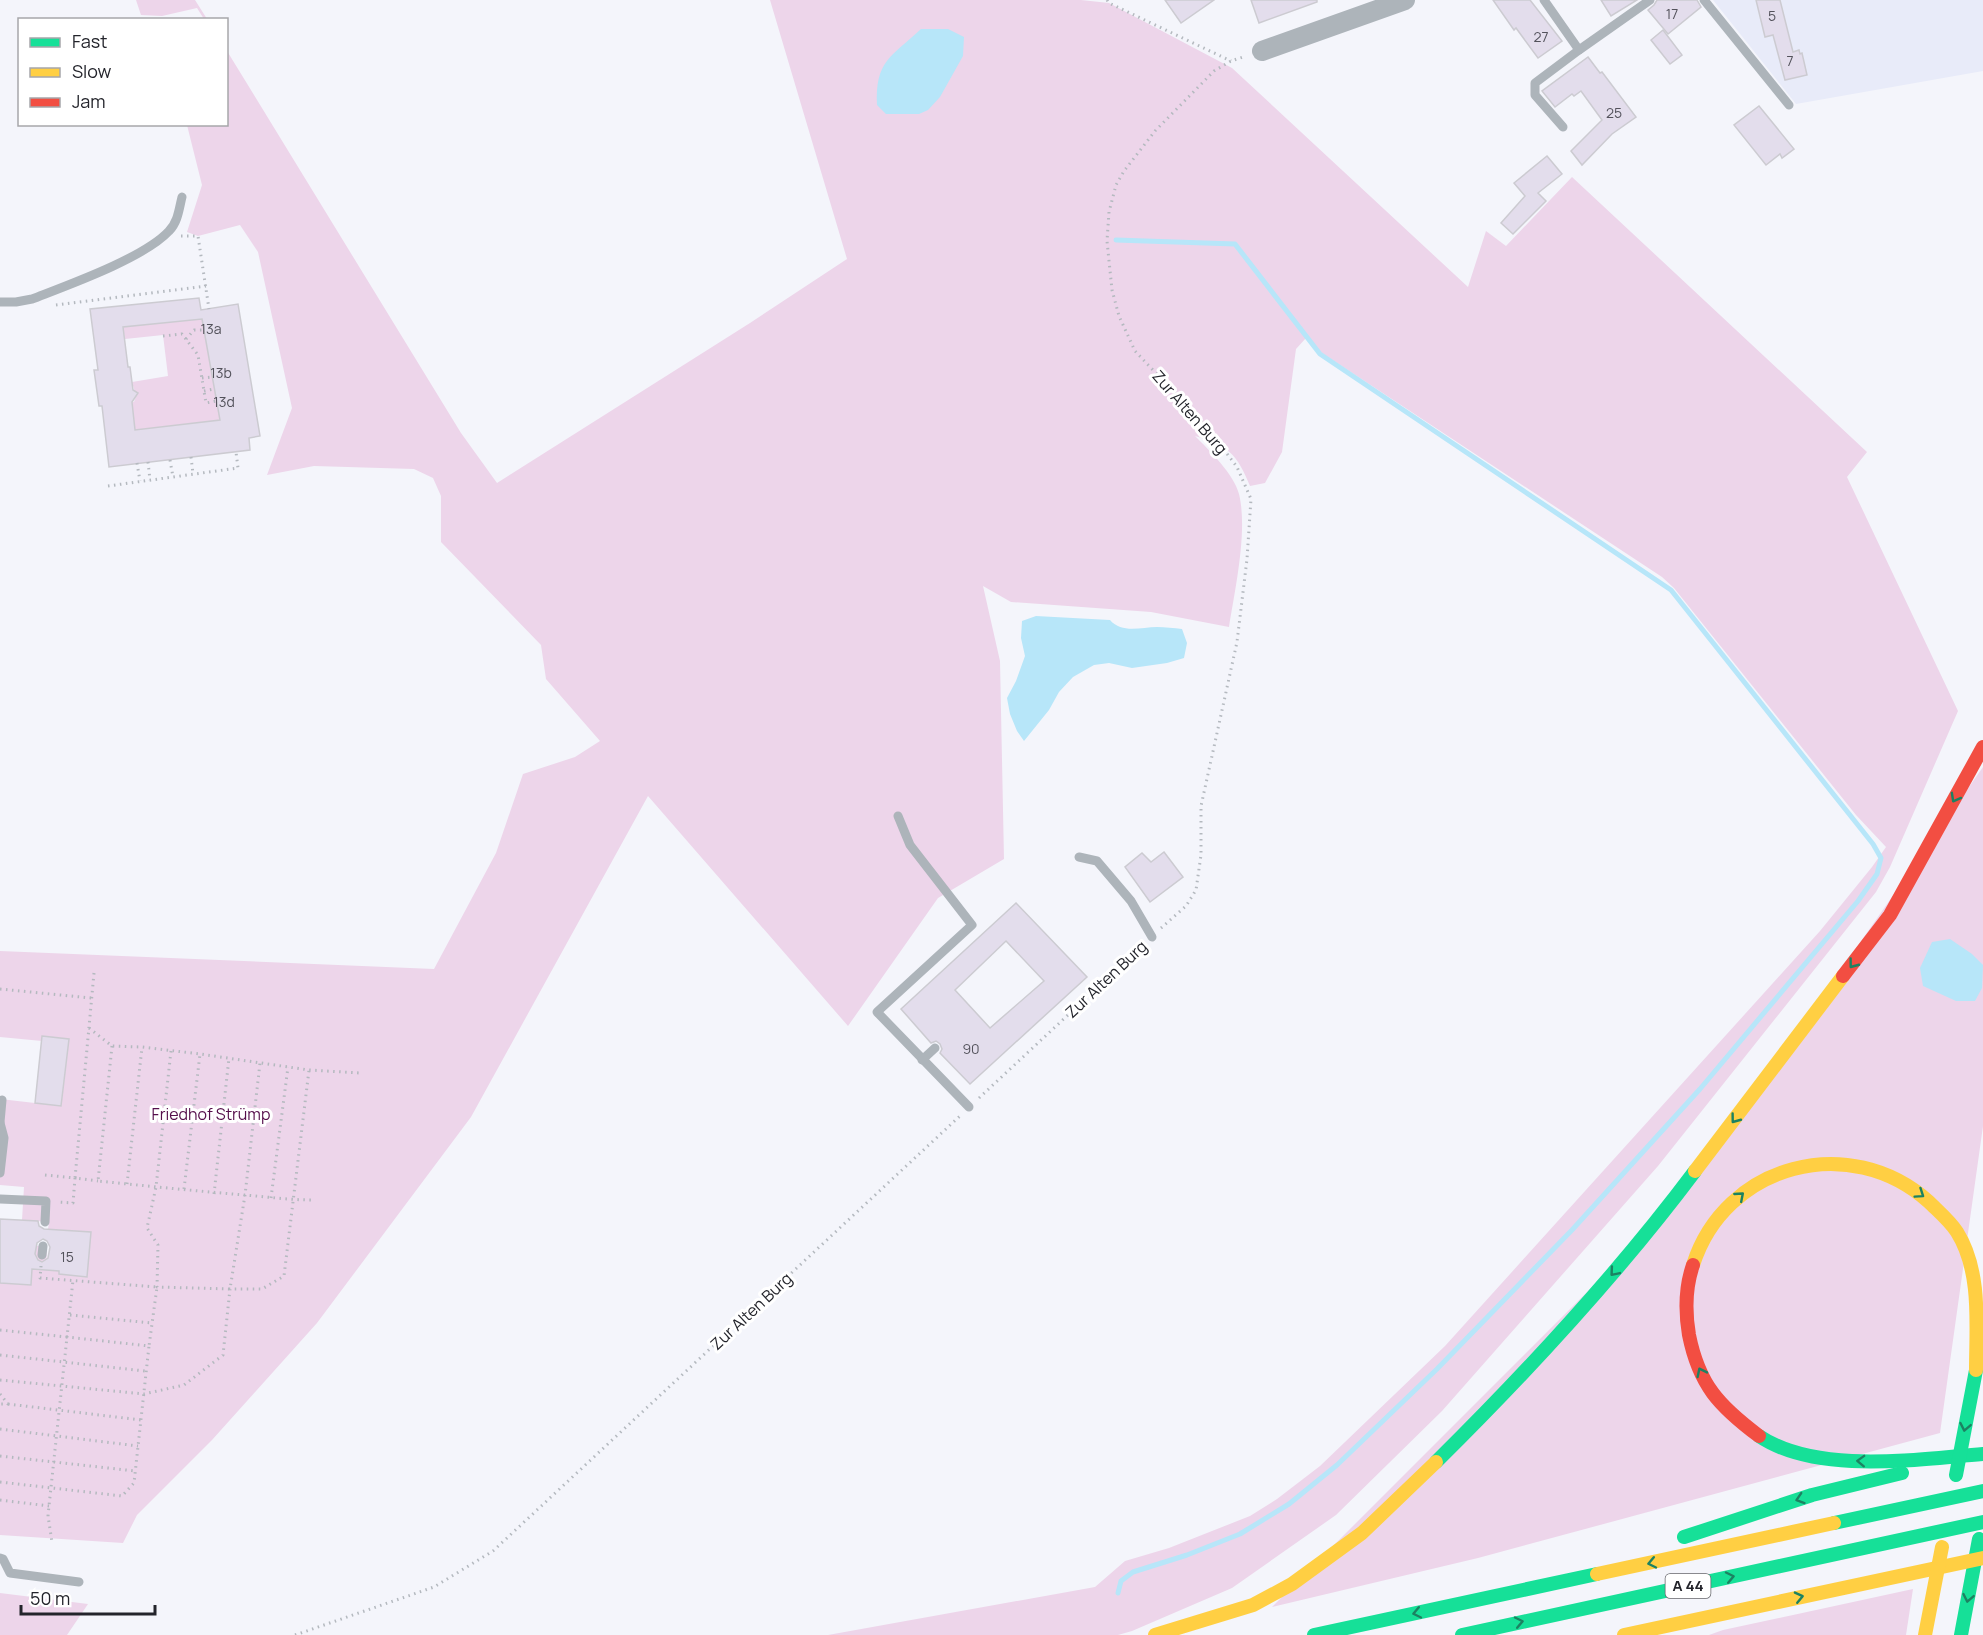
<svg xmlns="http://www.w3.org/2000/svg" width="1983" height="1635" viewBox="0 0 1983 1635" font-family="Manrope,sans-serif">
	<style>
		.built { fill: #e8ebf9 }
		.green { fill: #edd5ea }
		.water { fill: #b7e6f9 }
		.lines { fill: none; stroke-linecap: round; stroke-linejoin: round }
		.stream { stroke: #b7e6f9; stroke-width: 5 }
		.building { fill: #e3ddec; stroke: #cccbd1; stroke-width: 1.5; fill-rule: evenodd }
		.path { stroke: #b4b9bf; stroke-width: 3; stroke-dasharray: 1.5 4.5; stroke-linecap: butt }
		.lane { stroke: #adb4ba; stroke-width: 9 }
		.street { stroke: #adb4ba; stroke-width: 20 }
		.fast { stroke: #16e098; stroke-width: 14 }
		.slow { stroke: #ffcf43; stroke-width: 14 }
		.jam { stroke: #f24e42; stroke-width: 14 }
		.oneway { stroke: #1c8262 }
		.labels { text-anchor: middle; stroke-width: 6; stroke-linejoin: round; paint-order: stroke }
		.number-label { font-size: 14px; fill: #53525b }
		.shield { fill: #fff; stroke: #65666b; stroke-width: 1.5 }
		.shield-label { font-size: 15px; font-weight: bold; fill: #23242b }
		.street-label { font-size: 16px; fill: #23242b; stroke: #fff }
		.park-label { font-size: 16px; fill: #550e4b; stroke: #fff }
	</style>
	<rect width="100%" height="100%" fill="#f4f5fb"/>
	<path class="built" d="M1713,0H1983V71L1796,104Z"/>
	<g class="green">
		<path d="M136,0H195L207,19H204L197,8L162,16L141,15Z"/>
		<path d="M770,0H1081L1109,3L1232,68L1468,287L1486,231L1506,246L1572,177L1867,452L1847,477L1958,711L1890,867L1876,892L1658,1166L1442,1411L1336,1515L1232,1588L1132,1631L1118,1635H828L1095,1587L1125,1561L1169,1548L1250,1516L1277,1499L1320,1466L1445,1346L1820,931L1872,867L1886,847L1856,815L1674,588L1662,577L1322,353L1306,338L1296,349L1282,452L1265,483L1250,486C1237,454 1228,445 1195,436C1209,450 1234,474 1239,494C1248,531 1235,589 1229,627L1151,612L1011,602L983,586L1000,661L1004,859L938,898L848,1026L648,796L471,1117L317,1323L212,1440L137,1515L123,1543L0,1535V1283L31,1285L32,1269L17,1268L19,1244L47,1247L46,1270L59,1271V1274L87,1277L90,1232L48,1229L49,1222L22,1220L24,1187L0,1185V1099L61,1106L69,1039L43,1036L42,1041L0,1037V951L434,969L496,853L523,774L575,757L600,741L546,679L541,645L441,542V496L433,478L414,469L314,466L267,475L292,408L258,252L240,225L198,236L187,232L202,185L187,125L226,124L227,51L461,433L497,483L750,323L847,259Z"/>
		<path d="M202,319L220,420L135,430L132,402H134L136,396L132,382L168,376L163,335L125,339L123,327Z"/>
		<path d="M1983,767V1126L1940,1433L1478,1558L1272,1607L1681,1198Z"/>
		<path d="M1913,1589L1906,1635H1709L1723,1630Z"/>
		<path d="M0,1593L88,1604L67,1635H0Z"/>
	</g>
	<g class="water">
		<path d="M921,29H948L964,37L963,56L940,97L928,110L919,114H886L877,105C875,61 891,57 921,29Z"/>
		<path d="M1036,616L1110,620C1122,634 1141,627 1157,627C1165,627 1174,628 1182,629L1187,643L1184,658L1167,663L1132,668L1109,663L1094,665L1073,677L1059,692L1049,710L1024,741L1017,731L1010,714L1007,698L1016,681L1025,656L1021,638L1022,621Z"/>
		<path d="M1950,939L1972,954L1983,965L1982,988L1975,1001H1956L1923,986L1920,968L1932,942Z"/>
	</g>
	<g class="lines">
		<path class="stream" d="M1116,240L1235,244L1320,354L1671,590L1873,844L1881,858L1877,874L1858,901L1700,1089L1572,1230L1437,1369L1337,1465L1289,1504L1240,1534L1187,1555L1133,1572L1121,1581L1118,1593"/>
	</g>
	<g class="building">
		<path d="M1165,0H1214L1181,23Z"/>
		<path d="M1251,0H1317V2L1259,23Z"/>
		<path d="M1493,0H1530L1562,41L1538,58L1516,28L1514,30Z"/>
		<path d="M1601,0H1637L1611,16Z"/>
		<path d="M1657,0H1697L1701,7L1668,34L1648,10L1654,5Z"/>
		<path d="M1756,0H1780L1793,52L1799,50L1800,54L1802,53L1807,75L1785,80L1773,35L1765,37Z"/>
		<path d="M1663,30L1682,55L1670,64L1651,40Z"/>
		<path d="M1588,57L1600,73L1602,72L1636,117L1612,134L1582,165L1571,151L1602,120L1581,91L1574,96L1572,94L1555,107L1542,91Z"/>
		<path d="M1759,106L1794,149L1782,158L1780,154L1766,165L1734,125Z"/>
		<path d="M1547,156L1562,174L1538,193L1546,201L1513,234L1501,223L1525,196L1514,183Z"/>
		<path d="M199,298L201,310L238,304L260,436L249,438L250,450L109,467L102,406H99L94,370H98L90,309ZM202,319L220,420L135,430L132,402L138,393L133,390L130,367H128L123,327Z"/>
		<path d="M1164,852L1183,877L1150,902L1125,867L1142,853L1151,862Z"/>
		<path d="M1016,903L1087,977L970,1084L940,1053L942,1049L940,1044L936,1041L931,1043L901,1009ZM1006,941L1044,981L990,1028L955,990Z"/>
		<path d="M42,1036L69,1039L61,1106L35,1103Z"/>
		<path d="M0,1219L38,1221L39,1226L44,1229L91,1232L87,1277L59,1274V1271L32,1269L31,1285L0,1283ZM43,1239L47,1241L50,1247L48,1258L42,1262L38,1260L35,1254L37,1243Z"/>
	</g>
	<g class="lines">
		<g class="path">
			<path d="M1107,0L1109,3L1231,61"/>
			<path d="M181,236H198L209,309"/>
			<path d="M56,305L206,286"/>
			<path d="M163,336L182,334L198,355L206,403L216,401"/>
			<path d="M186,339L194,330H204"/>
			<path d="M202,378L212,377"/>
			<path d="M204,391L214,389"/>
			<path d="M191,457L193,474"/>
			<path d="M170,460L173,477"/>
			<path d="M148,462L150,480"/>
			<path d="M137,463L140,481"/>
			<path d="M108,486L238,468L236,452"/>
			<path d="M1161,928L1186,906L1196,890L1201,855V806L1237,642L1247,559L1251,499L1237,467L1206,426L1135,351L1119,316L1112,290L1107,241L1109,212L1116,185L1124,171L1155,131L1214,71L1231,61L1246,56"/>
			<path d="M94,973L75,1178L98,1181"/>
			<path d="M0,989L91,998"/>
			<path d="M89,1028L112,1046L142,1047L200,1054L309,1070L360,1073"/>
			<path d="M112,1046L98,1181C147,1186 196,1191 245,1195C268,1197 290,1200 314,1200"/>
			<path d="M171,1051L156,1187L147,1228L158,1245L157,1287L230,1289L245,1195L260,1063"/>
			<path d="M979,1098L1143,945"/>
			<path d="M45,1175L75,1178L73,1203L57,1202"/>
			<path d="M127,1184L142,1047"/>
			<path d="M184,1189L200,1054"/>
			<path d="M214,1194L229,1058"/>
			<path d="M271,1198L288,1067"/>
			<path d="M41,1266L40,1278L157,1287L149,1346"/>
			<path d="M70,1315L152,1323"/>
			<path d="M0,1330L67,1337L49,1506L48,1516L52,1542"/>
			<path d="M0,1355L145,1371"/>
			<path d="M0,1380L144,1394L184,1385L223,1355L230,1289H262L284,1276L309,1070"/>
			<path d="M0,1394L8,1404H0"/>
			<path d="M8,1404L141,1420"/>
			<path d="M0,1429L138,1446"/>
			<path d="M0,1456L135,1471"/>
			<path d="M0,1482L122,1496L134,1483L149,1346L67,1337L73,1280"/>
			<path d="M0,1500L49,1506"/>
			<path d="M295,1635L434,1587L493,1551L961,1115"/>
		</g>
		<g class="lane">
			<path d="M1544,0L1579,50L1650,0"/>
			<path d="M1704,0L1789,105"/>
			<path d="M1563,127L1535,95V83L1579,50"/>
			<path d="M0,302H16L32,299C68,285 144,258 169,231C178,222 179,209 182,197"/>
			<path d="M898,816L910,845L972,925L877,1012L969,1107"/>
			<path d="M1079,857L1097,861L1131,901L1152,937"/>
			<path d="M922,1060L935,1048"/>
			<path d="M0,1122L2,1100"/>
			<path d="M0,1123L4,1138L0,1173"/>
			<path d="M0,1199L46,1201L45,1222"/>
			<path d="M42,1255L43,1246"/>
			<path d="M0,1558L3,1559L10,1573L79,1582"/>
		</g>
		<path class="street" d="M1262,51L1405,0"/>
		<g class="fast">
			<path d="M1759,1436C1817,1475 1917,1459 1983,1454"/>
			<path d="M1436,1462C1528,1371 1617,1275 1695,1171"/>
			<path d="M1956,1475L1980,1349"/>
			<path d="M1834,1523L1983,1491"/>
			<path d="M1684,1537L1812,1495L1902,1473"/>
			<path d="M1314,1635L1597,1574"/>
			<path d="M1462,1635L1983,1522"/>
			<path d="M1961,1635L1979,1539"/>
		</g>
		<g class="slow">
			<path d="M1695,1171L1843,976"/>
			<path d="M1693,1265C1725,1164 1850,1131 1929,1202C1938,1211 1950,1221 1957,1232C1982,1272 1976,1326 1976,1370"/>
			<path d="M1597,1574L1834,1523"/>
			<path d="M1155,1635L1253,1605L1292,1584L1362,1533L1436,1462"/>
			<path d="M1624,1635L1983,1558"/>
			<path d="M1925,1635L1942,1547"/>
		</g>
		<g class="jam">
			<path d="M1843,976L1890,915L1983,747"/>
			<path d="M1693,1265C1685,1288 1685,1311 1689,1335C1699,1385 1719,1406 1759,1436"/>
		</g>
	</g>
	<defs><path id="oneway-chevron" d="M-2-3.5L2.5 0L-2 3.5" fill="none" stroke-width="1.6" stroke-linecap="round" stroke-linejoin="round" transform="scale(1.5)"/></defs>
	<g class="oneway">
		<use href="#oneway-chevron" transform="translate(1955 798) rotate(119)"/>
		<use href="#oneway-chevron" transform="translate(1853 964) rotate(127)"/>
		<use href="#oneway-chevron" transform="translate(1735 1119) rotate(127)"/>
		<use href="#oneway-chevron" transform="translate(1920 1194) rotate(34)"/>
		<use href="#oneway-chevron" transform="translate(1740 1196) rotate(-41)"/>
		<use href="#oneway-chevron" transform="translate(1614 1272) rotate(130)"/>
		<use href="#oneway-chevron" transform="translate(1701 1372) rotate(-116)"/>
		<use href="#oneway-chevron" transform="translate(1965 1427) rotate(101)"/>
		<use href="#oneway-chevron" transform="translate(1861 1461) rotate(-178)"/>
		<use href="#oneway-chevron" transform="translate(1800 1499) rotate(162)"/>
		<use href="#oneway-chevron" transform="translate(1652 1563) rotate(168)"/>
		<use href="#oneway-chevron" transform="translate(1730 1577) rotate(-12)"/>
		<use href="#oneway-chevron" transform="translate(1799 1597) rotate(-13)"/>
		<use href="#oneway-chevron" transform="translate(1968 1598) rotate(101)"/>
		<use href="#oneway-chevron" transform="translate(1417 1613) rotate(168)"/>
		<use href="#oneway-chevron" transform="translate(1519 1622) rotate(-12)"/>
	</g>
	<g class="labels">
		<g class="number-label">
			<text x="1672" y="19">17</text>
			<text x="1772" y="21">5</text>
			<text x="1541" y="42">27</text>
			<text x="1790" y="66">7</text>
			<text x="1614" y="118">25</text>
			<text x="211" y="334">13a</text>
			<text x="221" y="378">13b</text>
			<text x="224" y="407">13d</text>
			<text x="971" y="1054">90</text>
			<text x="67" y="1262">15</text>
		</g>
		<rect class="shield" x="1665.5" y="1574" width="45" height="24" rx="4.5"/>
		<g class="shield-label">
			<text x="1688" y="1591">A 44</text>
		</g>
		<g class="street-label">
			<text transform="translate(1190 412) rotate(49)" y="6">Zur Alten Burg</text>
			<text transform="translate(1106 979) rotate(-43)" y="6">Zur Alten Burg</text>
			<text transform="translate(751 1311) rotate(-43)" y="6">Zur Alten Burg</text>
		</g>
		<g class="park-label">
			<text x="211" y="1120">Friedhof Strümp</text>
		</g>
	</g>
	<rect x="18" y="18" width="210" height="108" fill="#ffffff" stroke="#a7a7aa" stroke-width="1.5"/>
	<rect x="30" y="38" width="30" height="9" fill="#16e098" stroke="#a7a7aa" stroke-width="1.5"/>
	<text x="72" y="48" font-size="18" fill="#23242b">Fast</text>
	<rect x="30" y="68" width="30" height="9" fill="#ffcf43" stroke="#a7a7aa" stroke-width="1.5"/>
	<text x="72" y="78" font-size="18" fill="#23242b">Slow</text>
	<rect x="30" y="98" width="30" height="9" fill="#f24e42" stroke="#a7a7aa" stroke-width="1.5"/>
	<text x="72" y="108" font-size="18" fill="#23242b">Jam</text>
	<path d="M21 1605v9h134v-9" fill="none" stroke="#23242b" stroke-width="3"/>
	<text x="30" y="1605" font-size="18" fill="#23242b" stroke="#ffffff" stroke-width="4.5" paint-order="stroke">50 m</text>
</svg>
